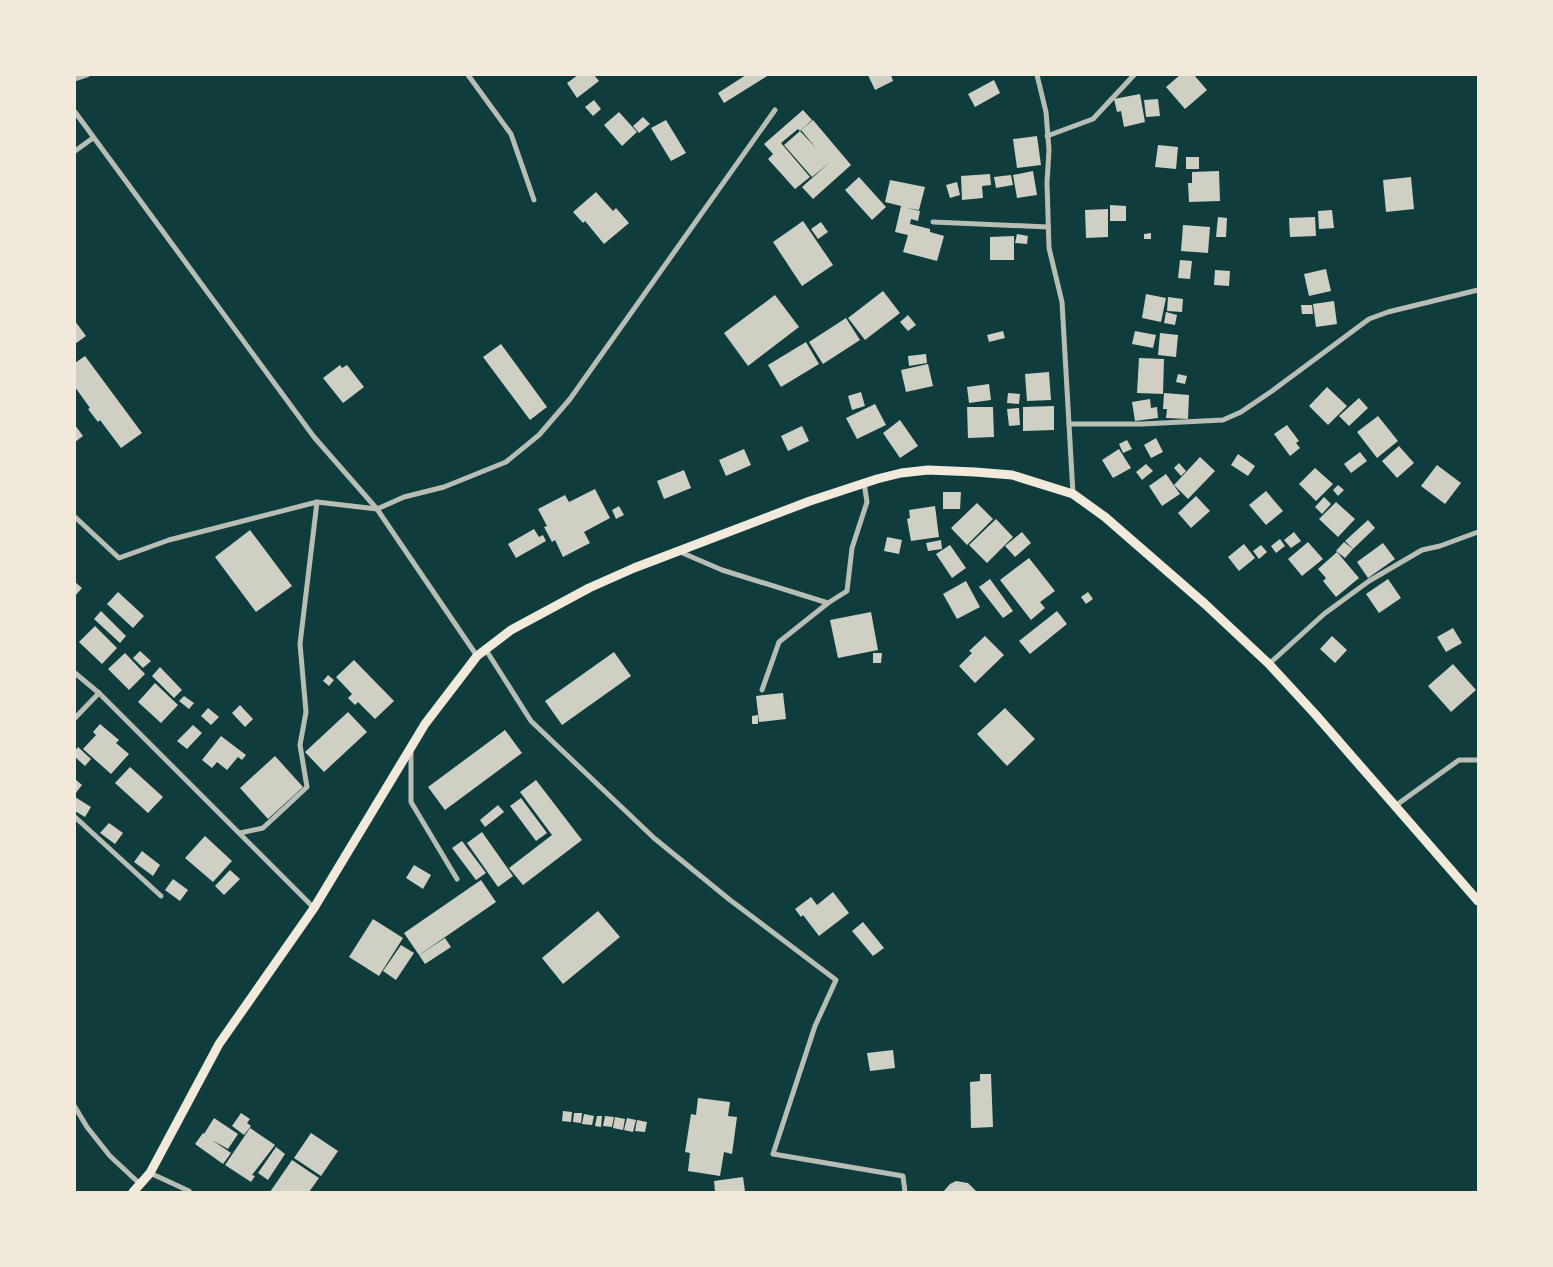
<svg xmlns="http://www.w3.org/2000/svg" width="1553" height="1267" viewBox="0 0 1553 1267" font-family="Manrope,sans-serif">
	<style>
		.building { fill: #cfcfc3 }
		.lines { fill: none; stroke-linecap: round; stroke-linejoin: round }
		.minor { stroke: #b8beb3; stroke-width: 5 }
		.secondary { stroke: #f1e9da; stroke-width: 9 }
	</style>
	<rect width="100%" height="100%" fill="#0f3d3e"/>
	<g class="building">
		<path d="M578,75H594L599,81L577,98L567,83Z"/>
		<path d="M746,75H769L724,103L718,93Z"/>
		<path d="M868,75H891L893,81L875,90Z"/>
		<path d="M1180,75H1194L1207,90L1185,109L1166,87Z"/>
		<path d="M994,80L1000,93L975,107L968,94Z"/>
		<path d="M1140,94L1145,122L1124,127L1121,111L1117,112L1114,99Z"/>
		<path d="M1158,99L1160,116L1146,117L1144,100Z"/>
		<path d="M594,100L601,109L593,116L585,107Z"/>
		<path d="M803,110L812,120L800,131L798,129L781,143L810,177L795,189L768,159L773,154L764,144Z"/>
		<path d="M619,112L637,132L622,146L604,125Z"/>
		<path d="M643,117L650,124L639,133L633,126Z"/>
		<path d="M666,120L686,153L671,161L651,128Z"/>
		<path d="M813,120L851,165L813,199L802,187L829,163L812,177L784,145L800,131L816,148L801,130Z"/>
		<path d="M1037,136L1041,165L1017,168L1013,139Z"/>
		<path d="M1158,145L1178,147L1176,169L1155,167Z"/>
		<rect x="1186" y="157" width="13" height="12"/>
		<path d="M1033,171L1037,195L1017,198L1013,175Z"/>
		<path d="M1219,171L1220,201L1189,202L1188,183H1192V172Z"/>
		<path d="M990,174L991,185L982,186L983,198L962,200L961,176Z"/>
		<path d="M1011,175L1013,185L996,188L994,177Z"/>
		<path d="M859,177L886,207L872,220L845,190Z"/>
		<path d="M1411,177L1414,209L1386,212L1383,180Z"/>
		<path d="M890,180L925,187L919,210L907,208L920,211L918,221L911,219L910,224L930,229V232L944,236L937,261L903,252L908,235L895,232L901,206L885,202Z"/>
		<path d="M957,182L960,195L950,198L946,185Z"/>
		<path d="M596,192L613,211L616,208L629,223L604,244L585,221L583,223L573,212Z"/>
		<path d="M1110,205L1126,206V221H1110Z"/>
		<path d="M1108,209V237L1086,238L1085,210Z"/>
		<path d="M1332,210L1334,228L1319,229L1318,211Z"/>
		<path d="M1218,217L1227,218L1226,237H1216Z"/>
		<path d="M1315,217L1316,236L1290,237L1289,218Z"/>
		<path d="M803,221L833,265L802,286L773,242Z"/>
		<path d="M821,222L828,232L818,239L811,229Z"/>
		<path d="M1183,225L1210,227L1208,253L1181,251Z"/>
		<path d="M1151,233V239H1144V234Z"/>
		<path d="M1017,234L1028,236L1027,244L1015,243Z"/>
		<path d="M1014,236V260H990V237Z"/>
		<path d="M1180,260L1192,261L1190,279L1178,278Z"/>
		<path d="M1326,269L1331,291L1309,296L1304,274Z"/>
		<path d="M1215,270L1230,271L1229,286L1214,285Z"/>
		<path d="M883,291L900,313L865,340L848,318Z"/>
		<path d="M1146,294L1166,298L1161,322L1142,318Z"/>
		<path d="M775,295L799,327L748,366L724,333Z"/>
		<path d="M1168,297L1183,299L1182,312L1167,311Z"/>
		<path d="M1334,301L1337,324L1316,327L1313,304Z"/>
		<path d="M1301,305H1312L1313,314H1302Z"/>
		<path d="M1166,312L1177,315L1175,325L1164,323Z"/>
		<path d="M908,315L916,325L908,331L900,322Z"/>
		<path d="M846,318L860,340L823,364L809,342Z"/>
		<path d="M75,321L86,336L75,344Z"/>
		<path d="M1003,331L1005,338L989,342L987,335Z"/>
		<path d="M1135,331L1156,335L1153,348L1132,344Z"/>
		<path d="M1160,333L1178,335L1176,357L1158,355Z"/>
		<path d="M806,342L819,364L781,387L768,365Z"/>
		<path d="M501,344L547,407L530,420L483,357Z"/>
		<path d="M926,354L927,363L909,366L908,356Z"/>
		<path d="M85,356L142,433L121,448L100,420L98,422L88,409L90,408L75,387V363Z"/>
		<path d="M1139,358L1164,359L1163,394L1137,393Z"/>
		<path d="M928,364L933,386L906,392L901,370Z"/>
		<path d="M340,365L342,368L347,365L364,387L343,403L323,378Z"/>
		<path d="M1049,372L1051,400L1027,401L1025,374Z"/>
		<path d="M1178,374L1187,376L1185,384L1176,382Z"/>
		<path d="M989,384L991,400L969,403L967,387Z"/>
		<path d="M1327,387L1347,406L1328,425L1309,406Z"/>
		<path d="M861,392L865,406L852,410L848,396Z"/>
		<path d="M1008,393L1020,394L1019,404L1007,403Z"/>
		<path d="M1164,393L1189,395L1188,419L1166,418L1167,409H1163Z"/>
		<path d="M1359,398L1368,408L1349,426L1339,416Z"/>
		<path d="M1150,399L1151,408L1157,407L1158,418L1135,421L1132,402Z"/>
		<path d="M875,404L886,425L857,439L846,418Z"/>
		<path d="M1054,406V430L1023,431V407Z"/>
		<path d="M967,407H993L994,437L968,438Z"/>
		<path d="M1019,408L1020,425L1009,426L1007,409Z"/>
		<path d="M1378,416L1398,441L1377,458L1357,432Z"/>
		<path d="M900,420L918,446L900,458L883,433Z"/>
		<path d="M75,425L83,436L75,442Z"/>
		<path d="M1287,425L1299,441L1296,443L1300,448L1290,456L1274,434Z"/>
		<path d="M802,426L809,441L788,451L781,436Z"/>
		<path d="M1156,438L1163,452L1151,458L1144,445Z"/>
		<path d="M1127,440L1132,449L1123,453L1119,444Z"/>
		<path d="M1399,446L1414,463L1397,478L1382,461Z"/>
		<path d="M744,449L751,465L726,476L719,460Z"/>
		<path d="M1119,449L1131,468L1113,478L1102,460Z"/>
		<path d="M1360,452L1367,461L1351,473L1344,464Z"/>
		<path d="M1238,454L1255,466L1248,476L1231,465Z"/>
		<path d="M1200,457L1215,471L1188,499L1174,485Z"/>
		<path d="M1179,463L1186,471L1181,476L1174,468Z"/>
		<path d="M1146,464L1153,471L1142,480L1136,472Z"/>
		<path d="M1437,465L1461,483L1445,504L1421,486Z"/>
		<path d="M1315,468L1333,484L1316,501L1299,484Z"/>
		<path d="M684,470L691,488L664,499L657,481Z"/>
		<path d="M1166,474L1180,494L1162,506L1149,486Z"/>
		<path d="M1338,485L1344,490L1338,496L1333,490Z"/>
		<path d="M595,489L610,518L584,532L590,543L563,557L555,540L552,542L544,527L547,526L538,509L565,495L569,502Z"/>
		<path d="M1266,491L1283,511L1266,525L1249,505Z"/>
		<path d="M943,492H961L960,509H943Z"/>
		<path d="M1196,496L1210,511L1191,528L1178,513Z"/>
		<path d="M1324,497L1331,504L1322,514L1315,507Z"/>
		<path d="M1336,502L1355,519L1338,537L1319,519Z"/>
		<path d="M977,503L993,519L967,545L951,528Z"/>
		<path d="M619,506L624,515L616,519L612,510Z"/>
		<path d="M935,506L939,537L911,541L907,519L910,518L909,510Z"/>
		<path d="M996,519L1013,537L987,563L969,545Z"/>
		<path d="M1368,520L1375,528L1353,549L1345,541Z"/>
		<path d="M534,529L539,537L543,535L546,541L516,558L508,544Z"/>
		<path d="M250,530L292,586L256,612L215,557Z"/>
		<path d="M1022,532L1031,543L1015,557L1005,546Z"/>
		<path d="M1294,532L1301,541L1291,548L1284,540Z"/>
		<path d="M887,537L902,540L899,554L884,551Z"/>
		<path d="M1280,539L1285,546L1276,553L1271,546Z"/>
		<path d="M941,540L942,549L928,551L926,543Z"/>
		<path d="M1308,542L1323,559L1302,576L1288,559Z"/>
		<path d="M1344,542L1353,549L1345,558L1336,551Z"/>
		<path d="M1383,543L1395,559L1368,578L1357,562Z"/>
		<path d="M1244,544L1255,558L1239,571L1228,557Z"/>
		<path d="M950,545L966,568L952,578L936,554Z"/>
		<path d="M1261,545L1267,552L1259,559L1253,551Z"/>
		<path d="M1337,552L1359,578L1336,597L1323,581L1326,578L1318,569Z"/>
		<path d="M1029,558L1055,591L1040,602L1045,608L1031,620L1000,580Z"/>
		<path d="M990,579L1013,611L1003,618L979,587Z"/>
		<path d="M1388,579L1401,598L1379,613L1366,594Z"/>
		<path d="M966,581L980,607L957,619L943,594Z"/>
		<path d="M75,582L82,588L75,596Z"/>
		<path d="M118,592L144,616L133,628L107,604Z"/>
		<path d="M1088,592L1093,599L1086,604L1081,597Z"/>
		<path d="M101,611L126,636L120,643L94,619Z"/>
		<path d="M1057,611L1067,624L1030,654L1019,641Z"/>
		<path d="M871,612L878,650L838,658L830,620Z"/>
		<path d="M95,626L117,648L102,664L79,642Z"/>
		<path d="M1453,628L1462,643L1446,652L1437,637Z"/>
		<path d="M985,636L1004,655L975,683L959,666L972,653L969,651Z"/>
		<path d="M1332,636L1347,650L1335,663L1320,649Z"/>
		<path d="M140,651L151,661L143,668L133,658Z"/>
		<path d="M614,652L631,676L562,725L545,701Z"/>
		<path d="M125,653L145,674L129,690L108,669Z"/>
		<path d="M873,653H882L881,663H873Z"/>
		<path d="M354,660L394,701L375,719L358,702L355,705L348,698L352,694L336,677Z"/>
		<path d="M1453,664L1476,690L1451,712L1428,686Z"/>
		<path d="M160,667L182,690L174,698L152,676Z"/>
		<path d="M328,675L334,680L329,686L323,681Z"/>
		<path d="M155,683L178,705L161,723L138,702Z"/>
		<path d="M783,693L786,719L759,722L756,696Z"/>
		<path d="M184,696L194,703L189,709L179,701Z"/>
		<path d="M240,705L253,719L245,727L232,713Z"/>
		<path d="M208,708L219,717L211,725L201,716Z"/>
		<path d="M1005,708L1035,739L1007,766L977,734Z"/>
		<path d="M348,712L367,732L324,772L305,752Z"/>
		<path d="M758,715V724H752V716Z"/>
		<path d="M100,724L119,740L116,743L129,754L111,774L83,749L96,735L93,732Z"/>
		<path d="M193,725L202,733L187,749L177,741Z"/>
		<path d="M505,730L522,753L445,810L428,787Z"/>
		<path d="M221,736L246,755L242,760L238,757L227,770L217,762L212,768L202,760Z"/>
		<path d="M78,747L91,759L85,766L75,757V751Z"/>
		<path d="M275,756L303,787L268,819L240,788Z"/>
		<path d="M130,767L163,797L148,813L115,783Z"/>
		<path d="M75,779L82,785L75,794Z"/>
		<path d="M536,780L582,840L523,885L509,868L552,835L520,792Z"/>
		<path d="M75,797L91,807L85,817L75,811Z"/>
		<path d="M521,798L547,833L536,841L510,806Z"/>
		<path d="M498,805L504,812L485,827L480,820Z"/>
		<path d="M109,823L123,833L115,844L100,833Z"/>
		<path d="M482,832L513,876L498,887L467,843Z"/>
		<path d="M205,836L232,861L213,882L185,858Z"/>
		<path d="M462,841L486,873L476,880L452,848Z"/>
		<path d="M142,851L160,865L153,876L134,862Z"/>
		<path d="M414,865L431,875L423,889L406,878Z"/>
		<path d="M230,870L240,879L224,895L215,886Z"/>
		<path d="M173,879L188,890L180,901L165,890Z"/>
		<path d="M481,880L496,902L419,955L404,933Z"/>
		<path d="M833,892L849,913L819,936L803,915L801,917L795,909L811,897L817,905Z"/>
		<path d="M598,911L620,937L563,984L542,958Z"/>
		<path d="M373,919L403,938L379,976L349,957Z"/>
		<path d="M863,922L884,948L873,956L852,931Z"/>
		<path d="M445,938L451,947L425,964L419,955Z"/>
		<path d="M401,945L414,953L396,980L383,971Z"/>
		<path d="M893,1050L895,1068L870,1071L867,1053Z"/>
		<path d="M980,1074H991L993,1127L971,1128L970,1082L980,1081Z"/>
		<path d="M698,1098L730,1102L728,1116L737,1117L732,1154L724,1152L720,1176L688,1171L690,1153L685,1152L691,1114L696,1115Z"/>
		<path d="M563,1111L572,1112L571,1122L562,1121Z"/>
		<path d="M241,1113L250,1119L247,1123L251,1126L244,1135L232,1126Z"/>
		<path d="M574,1113H582L581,1123L573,1122Z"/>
		<path d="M584,1114L594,1116L592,1125L582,1124Z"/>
		<path d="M597,1116H602L601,1127L595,1126Z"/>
		<path d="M605,1116L614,1117L612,1127L603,1126Z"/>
		<path d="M615,1117L625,1119L623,1130L613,1128Z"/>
		<path d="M214,1118L238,1134L228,1149L212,1140L231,1153L223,1164L195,1144L203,1133L204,1134Z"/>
		<path d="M627,1118L636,1120L633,1132L624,1130Z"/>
		<path d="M637,1120L647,1122L645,1132L635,1131Z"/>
		<path d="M250,1128L275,1145L252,1175L255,1176L251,1182L225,1165Z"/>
		<path d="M311,1133L338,1151L321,1176L294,1158Z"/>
		<path d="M276,1147L285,1154L268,1180L258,1173Z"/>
		<path d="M292,1160L319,1178L309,1192H270Z"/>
		<path d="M743,1177L745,1191L715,1192L714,1181Z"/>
		<path d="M956,1181L968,1183L977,1192H943L950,1184Z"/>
	</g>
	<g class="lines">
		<g class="minor">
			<path d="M468,75L511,134L534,200"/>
			<path d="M1037,75L1046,112L1049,150L1047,183L1049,248L1062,302L1073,494"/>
			<path d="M75,79L87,75"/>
			<path d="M75,112L314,437L377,509L477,656"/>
			<path d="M1047,136L1093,119L1134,75"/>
			<path d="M75,151L93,138"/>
			<path d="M933,222L1048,227"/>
			<path d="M1069,424H1142L1223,420L1241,412L1272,391L1369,319L1388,312L1478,290"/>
			<path d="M75,517L119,558L169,540L317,502L377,509L404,497L444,487L506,462L539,435L570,399L775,110"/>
			<path d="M678,551L722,570L828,603L847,591L852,548L867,502L864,483"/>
			<path d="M486,650L531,721L654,838L730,900L836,980L815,1026L773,1154L903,1176L905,1192"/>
			<path d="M1269,664L1324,614L1369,581L1422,550L1440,546L1478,532"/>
			<path d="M75,673L99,693L314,908"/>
			<path d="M762,690L779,642L828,603"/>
			<path d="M75,718L99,693"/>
			<path d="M411,750V802L457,879"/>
			<path d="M1395,806L1459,760H1478"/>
			<path d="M75,817L161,896"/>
			<path d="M240,833L263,828L307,787L300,745L306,712L300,644L317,502"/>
			<path d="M75,1107L87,1127L110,1156L140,1184"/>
			<path d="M150,1173L189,1191"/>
		</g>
		<path class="secondary" d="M133,1192L150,1173L219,1044L314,908L425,724L477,656L511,630L589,588L634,568L810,501L877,479L901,473L928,470L975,472L1012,475L1073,494L1105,517L1205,604L1269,664L1315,714L1478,901"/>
	</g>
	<rect width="1553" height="1267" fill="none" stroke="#f1e9da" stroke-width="152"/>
</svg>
